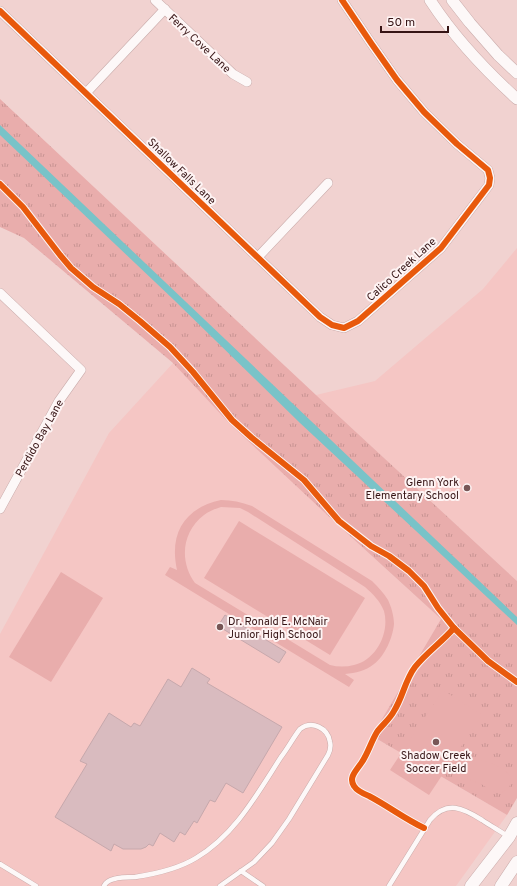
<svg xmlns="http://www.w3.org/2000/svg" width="517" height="886" viewBox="0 0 517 886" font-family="Overpass,sans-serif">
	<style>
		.built { fill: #f5c6c4 }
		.grass { fill: url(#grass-tufts) }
		.green { fill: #e9adac; fill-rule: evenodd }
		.water { fill: #79c3c8 }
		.building { fill: #d9bbbf; stroke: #c6a8ac }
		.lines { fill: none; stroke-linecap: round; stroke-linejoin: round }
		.service-casing { stroke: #caacab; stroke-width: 5.5 }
		.minor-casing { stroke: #caacab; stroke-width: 10 }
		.tertiary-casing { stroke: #caacab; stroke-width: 12 }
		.secondary-casing { stroke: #caacab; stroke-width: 13 }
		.service { stroke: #fdf8f8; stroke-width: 4.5 }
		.minor { stroke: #fdf8f8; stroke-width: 9 }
		.tertiary { stroke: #fdf8f8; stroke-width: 11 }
		.secondary { stroke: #fdf8f8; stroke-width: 12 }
		.cycleway-casing { stroke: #fef4f4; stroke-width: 8 }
		.cycleway { stroke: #e8590c; stroke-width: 6 }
		.poi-dot { fill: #775656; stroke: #fef4f4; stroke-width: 1.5 }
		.labels { text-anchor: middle; stroke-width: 4; stroke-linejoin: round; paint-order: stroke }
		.street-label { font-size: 11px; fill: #361415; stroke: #fef4f4 }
		.poi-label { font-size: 11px; fill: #361415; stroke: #fef4f4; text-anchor: end }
	</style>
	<defs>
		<pattern id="grass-tufts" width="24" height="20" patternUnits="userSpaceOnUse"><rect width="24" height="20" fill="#e9adac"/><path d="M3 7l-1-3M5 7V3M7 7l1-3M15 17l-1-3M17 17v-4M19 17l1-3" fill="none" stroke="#c89493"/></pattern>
	</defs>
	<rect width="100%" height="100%" fill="#f1d2d0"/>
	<g class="built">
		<path d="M517,248V581L316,395L375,381L483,289Z"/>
		<path d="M174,362L338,525L441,619L372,736L507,815L456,886H0V634L109,433Z"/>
	</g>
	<path class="grass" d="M0,99L316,395L517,581V798L507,815L372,736L441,619L338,525L230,424L173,363L24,238L0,227Z"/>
	<g class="green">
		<path d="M221,500C232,500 241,502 252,506L372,581C378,587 384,593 388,600C391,606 394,616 394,624C393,637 385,656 374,664C365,671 356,673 345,674L354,680L349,687L165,575L170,567L177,570C169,534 184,508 221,500ZM221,507L240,508L248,512L365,587C373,594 380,601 384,611C390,633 376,660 354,665C346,667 338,667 330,665L195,583C179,561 182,532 204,515C209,511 215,509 221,507Z"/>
		<path d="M239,521L365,598L330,655L204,578Z"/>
		<path d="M61,572L103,598L51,682L9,657Z"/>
		<path d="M443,690L482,715L429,795L390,770Z"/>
		<path d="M478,760C487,761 507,768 510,777C514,785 505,794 496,793C491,791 487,788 483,785C478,783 473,781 468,779C466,774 466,766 471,762C473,760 476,760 478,760Z"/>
	</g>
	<path class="water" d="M0,125L517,617V625L300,423L174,300L0,135Z"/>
	<g class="building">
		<path d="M225,615L286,652L279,663L218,626Z"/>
		<path d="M192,668L210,679L207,683L282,727L243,793L226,783L215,802L210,800L197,823L194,821L185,835L180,832L174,842L160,833L153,846L149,844L146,847L141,849H123L114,844L111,851L55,817L87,764L80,761L109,713L131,727L134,723L140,726L168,679L181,687Z"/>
	</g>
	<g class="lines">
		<g class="service-casing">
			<g id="service">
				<path d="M0,864L36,886"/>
				<path d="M241,871L263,886"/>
				<path d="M104,886C106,882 109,880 114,879C120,877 128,877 135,877C155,874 178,869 196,858C235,835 257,794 281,757C288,748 293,738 300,729C312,720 328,728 330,742C331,746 330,751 328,755L289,819L272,843L254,862L220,886"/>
				<path d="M389,886L430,820C447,800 463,808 482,820C491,826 500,831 509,837"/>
			</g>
		</g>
		<g class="minor-casing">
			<g id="minor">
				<path d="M155,0L233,74L247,82"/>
				<path d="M0,11L320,317L332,325L344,328L358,321L441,248L489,185L490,178L488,170L457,144L424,112L397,80L371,43L342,0"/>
				<path d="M86,93L165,9"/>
				<path d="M258,257L328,183"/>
				<path d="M0,293L81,370L59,401L0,509"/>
			</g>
		</g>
		<g class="tertiary-casing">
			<g id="tertiary">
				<path d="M430,0C454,37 484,69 517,99"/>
				<path d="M452,0L470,23L498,55L517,73"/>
			</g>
		</g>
		<g class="secondary-casing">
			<g id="secondary">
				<path d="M471,886L509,837L517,823"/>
				<path d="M501,886L517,862"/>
			</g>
		</g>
		<use href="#service" class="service"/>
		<use href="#minor" class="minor"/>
		<use href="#tertiary" class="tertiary"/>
		<use href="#secondary" class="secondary"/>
		<g class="cycleway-casing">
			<g id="cycleway">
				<path d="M0,11L320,317L332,325L344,328L358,321L441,248L489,185L490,178L488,170L457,144L424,112L397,80L371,43L342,0"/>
				<path d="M0,184L23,207L60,255L71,268L93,287L119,304L140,321L170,347L193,372L232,420L252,438L304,480L339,521L371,546L389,556L409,571L424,586L438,608L454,628L488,661L517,682"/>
				<path d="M424,828C405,819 388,806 369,796C364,794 357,791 354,786C348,777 357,770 362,762C368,753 371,742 377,732C382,725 390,719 394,711C403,697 405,680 415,667C427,652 442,642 454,628"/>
			</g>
		</g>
		<use href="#cycleway" class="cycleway"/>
	</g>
	<g class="poi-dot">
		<circle cx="467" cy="488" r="4"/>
		<circle cx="220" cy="627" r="4"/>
		<circle cx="436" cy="742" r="4"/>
	</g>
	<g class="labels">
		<g class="street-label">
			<text transform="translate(200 43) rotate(43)" y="4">Ferry Cove Lane</text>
			<text transform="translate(182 171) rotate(44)" y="4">Shallow Falls Lane</text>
			<text transform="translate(401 269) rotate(-42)" y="4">Calico Creek Lane</text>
			<text transform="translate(39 438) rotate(-61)" y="4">Perdido Bay Lane</text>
		</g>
		<g class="poi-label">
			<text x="459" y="486">Glenn York<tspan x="459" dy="13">Elementary School</tspan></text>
			<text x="228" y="625" text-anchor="start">Dr. Ronald E. McNair<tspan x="228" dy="13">Junior High School</tspan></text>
			<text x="436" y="759" text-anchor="middle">Shadow Creek<tspan x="436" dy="13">Soccer Field</tspan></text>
		</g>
	</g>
	<path d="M381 26v6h67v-6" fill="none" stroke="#361415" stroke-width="2"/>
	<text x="387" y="26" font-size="12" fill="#361415" stroke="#fef4f4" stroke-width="3" paint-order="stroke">50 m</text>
</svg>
